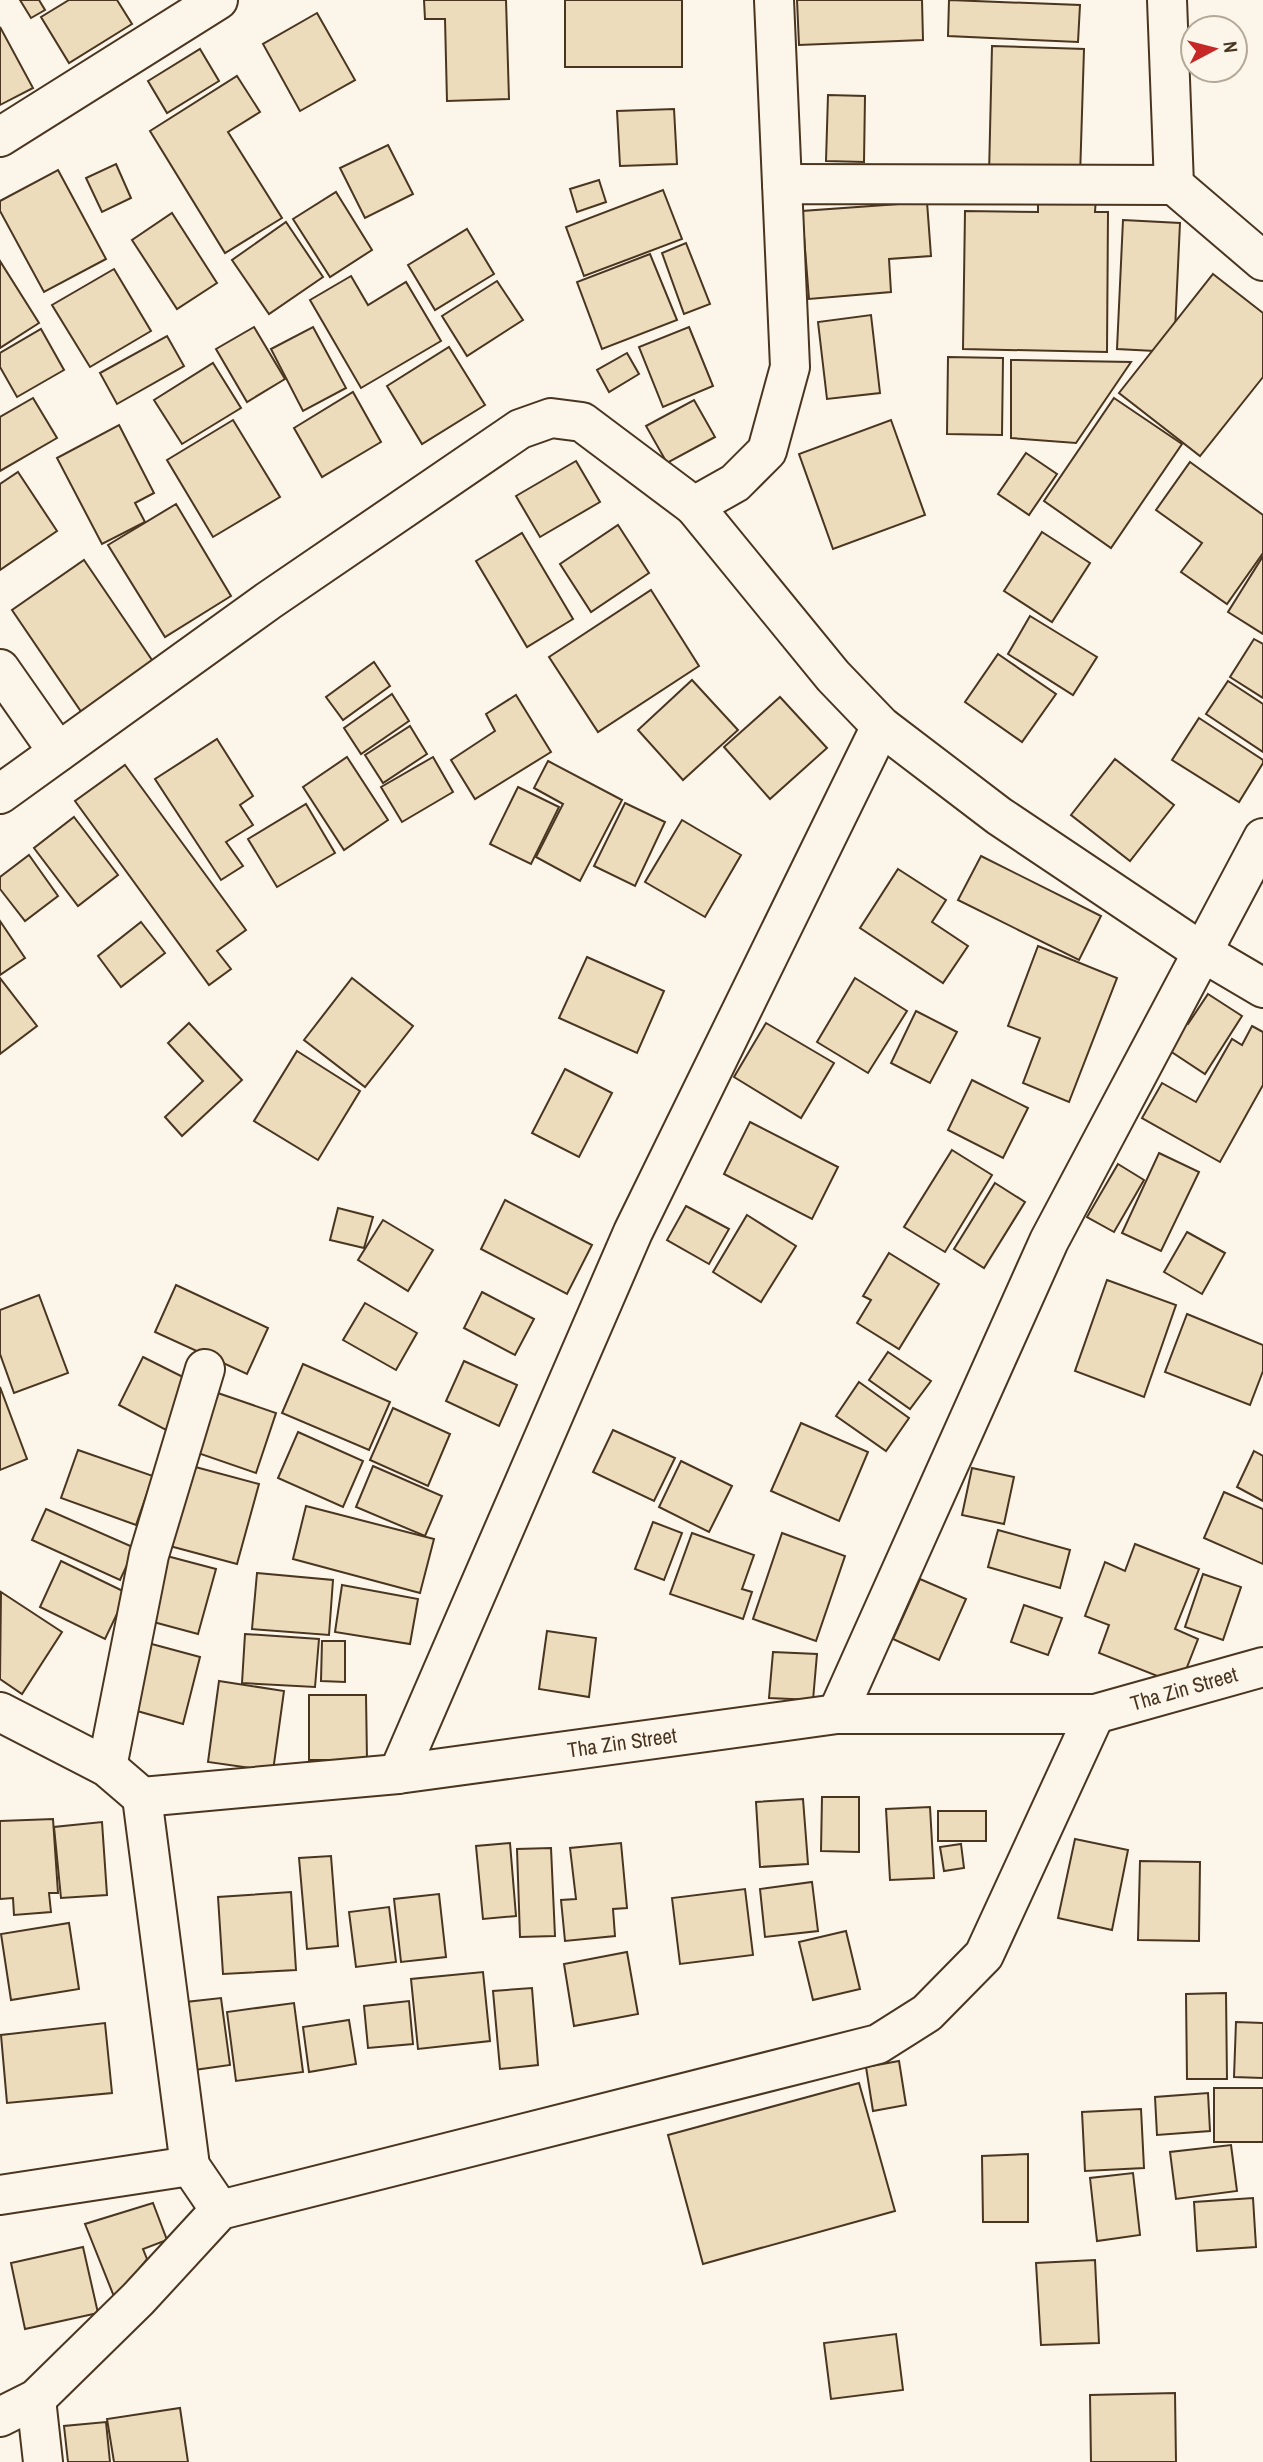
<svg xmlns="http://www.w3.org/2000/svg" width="1263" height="2462" viewBox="0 0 1263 2462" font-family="'Archivo Narrow',sans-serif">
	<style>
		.building { fill: #ecdcbc; stroke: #4a3520; stroke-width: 2 }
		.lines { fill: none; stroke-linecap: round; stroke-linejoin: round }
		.minor-casing { stroke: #4a3520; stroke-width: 42 }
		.minor { stroke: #fbf6e9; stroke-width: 38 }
		.labels { text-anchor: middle; stroke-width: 5; stroke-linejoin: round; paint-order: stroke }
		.street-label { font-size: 21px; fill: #4a3520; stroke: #fbf6e9 }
	</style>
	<rect width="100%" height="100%" fill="#fbf6e9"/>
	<g class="building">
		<path d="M20,0H39L45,10L31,18Z"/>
		<path d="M69,0H117L132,24L69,63L41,17Z"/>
		<path d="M424,0H506L509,99L447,101L445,19H425Z"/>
		<rect x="565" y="0" width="117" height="67"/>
		<path d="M797,0H922L923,40L799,45Z"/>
		<path d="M949,0L1080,5L1078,42L948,36Z"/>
		<path d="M317,13L355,80L300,111L263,44Z"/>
		<path d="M0,27L33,88L0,105Z"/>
		<path d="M992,46L1084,49L1080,177L989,175Z"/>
		<path d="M200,49L219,81L167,113L148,81Z"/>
		<path d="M237,76L260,112L228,132L282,218L225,253L150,131Z"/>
		<path d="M828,95L865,96L864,162L826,161Z"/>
		<path d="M674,109L677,164L620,166L617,111Z"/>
		<path d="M388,145L413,194L365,218L340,168Z"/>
		<path d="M116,164L131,198L102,212L86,178Z"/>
		<path d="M58,170L106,259L44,292L0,211V201Z"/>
		<path d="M599,180L606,202L577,212L570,189Z"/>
		<path d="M663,190L682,239L584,276L566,227Z"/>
		<path d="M336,192L372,250L330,277L293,219Z"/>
		<path d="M1038,196L1096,197L1095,212H1108L1107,352L963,349L965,211L1038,212Z"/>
		<path d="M927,202L931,256L889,259L891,292L809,299L802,211Z"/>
		<path d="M172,213L217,283L177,309L132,240Z"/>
		<path d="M1123,220L1180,223L1174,352L1117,349Z"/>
		<path d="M286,222L323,277L269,314L232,260Z"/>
		<path d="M467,229L494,274L435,310L408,265Z"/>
		<path d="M686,243L710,304L684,314L662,253Z"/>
		<path d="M650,254L677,320L602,349L577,282Z"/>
		<path d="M0,261L39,323L0,348Z"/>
		<path d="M114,269L151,331L90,367L52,305Z"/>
		<path d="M1213,274L1263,313V377L1200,456L1119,393Z"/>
		<path d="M351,276L368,305L406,282L441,341L361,388L310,300Z"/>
		<path d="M497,281L523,320L467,356L442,316Z"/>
		<path d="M871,315L880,393L827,399L818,322Z"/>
		<path d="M254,327L285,379L247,402L216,349Z"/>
		<path d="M313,327L346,388L303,411L271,349Z"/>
		<path d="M689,327L713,386L663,407L639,347Z"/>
		<path d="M41,329L64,370L17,397L0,367V353Z"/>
		<path d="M167,336L184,366L117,404L100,373Z"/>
		<path d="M449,347L485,405L422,444L387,386Z"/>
		<path d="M627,353L639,374L609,392L597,370Z"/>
		<path d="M948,357L1003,358L1002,435L947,434Z"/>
		<path d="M1011,360L1131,362L1076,443L1011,438Z"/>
		<path d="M213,363L241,408L182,444L154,400Z"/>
		<path d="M353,392L381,442L322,477L294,428Z"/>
		<path d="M33,398L57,438L0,471V417Z"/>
		<path d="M1114,398L1182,444L1111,548L1044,501Z"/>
		<path d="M694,400L715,437L667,463L646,426Z"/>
		<path d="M233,420L280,497L213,537L167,460Z"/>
		<path d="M891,420L925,515L833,549L799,454Z"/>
		<path d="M119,425L154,493L135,503L145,522L102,544L57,458Z"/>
		<path d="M1026,453L1057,474L1029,515L998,494Z"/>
		<path d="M576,461L600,502L540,537L516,496Z"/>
		<path d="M1190,462L1263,515V553L1227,604L1181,572L1202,543L1156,510Z"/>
		<path d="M18,472L57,531L0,570V484Z"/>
		<path d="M176,504L231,596L165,637L108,545Z"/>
		<path d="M618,525L649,573L591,612L560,564Z"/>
		<path d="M1042,532L1090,563L1052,622L1004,591Z"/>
		<path d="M522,533L573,619L527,647L476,561Z"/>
		<path d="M1263,556V634L1228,612Z"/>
		<path d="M84,560L154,663L82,713L12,610Z"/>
		<path d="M651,590L699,666L598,732L549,657Z"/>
		<path d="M1030,616L1097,657L1073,695L1008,654Z"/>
		<path d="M1254,639L1263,644V698L1230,677Z"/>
		<path d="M998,654L1056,694L1022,742L965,702Z"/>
		<path d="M374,662L390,686L343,720L326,697Z"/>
		<path d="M692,680L738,730L683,780L638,730Z"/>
		<path d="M1228,681L1263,704V752L1206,714Z"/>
		<path d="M392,694L409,721L361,754L344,728Z"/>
		<path d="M516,695L551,752L475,799L451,760L495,731L486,714Z"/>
		<path d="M780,697L827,748L770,799L724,747Z"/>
		<path d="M1199,718L1263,760V763L1239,802L1172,760Z"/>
		<path d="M410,726L427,754L383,783L365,755Z"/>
		<path d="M217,739L253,796L240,805L253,825L226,842L243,866L221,880L155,779Z"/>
		<path d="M347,757L388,820L344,850L303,787Z"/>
		<path d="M433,757L453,792L402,822L381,787Z"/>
		<path d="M1115,759L1174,805L1130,861L1071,815Z"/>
		<path d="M548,761L622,800L580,881L536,857L563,804L534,788Z"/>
		<path d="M125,765L246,930L217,951L231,969L209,985L75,801Z"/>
		<path d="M518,787L559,807L531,864L490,844Z"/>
		<path d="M625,803L665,822L635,886L594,866Z"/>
		<path d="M306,804L335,853L277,887L248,839Z"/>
		<path d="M74,817L118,875L78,906L34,848Z"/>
		<path d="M682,820L741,855L705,917L645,882Z"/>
		<path d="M29,855L58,896L25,921L0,889V877Z"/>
		<path d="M981,856L1101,916L1079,960L958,900Z"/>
		<path d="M898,869L946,900L932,922L968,946L943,983L860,928Z"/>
		<path d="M0,921L25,958L0,975Z"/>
		<path d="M141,922L165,953L121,987L98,956Z"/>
		<path d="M1038,946L1117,978L1069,1102L1023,1083L1040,1038L1008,1026Z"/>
		<path d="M587,957L664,991L637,1053L559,1018Z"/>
		<path d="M0,978L37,1026L0,1054Z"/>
		<path d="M352,978L413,1026L365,1087L304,1040Z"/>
		<path d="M855,978L907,1011L868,1073L817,1042Z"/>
		<path d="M1208,994L1242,1016L1205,1074L1161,1045L1178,1018L1188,1024Z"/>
		<path d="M916,1011L957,1032L930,1083L891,1063Z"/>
		<path d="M189,1023L242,1080L182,1136L165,1117L203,1081L168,1043Z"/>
		<path d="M766,1023L834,1063L801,1118L734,1077Z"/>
		<path d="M1252,1026L1263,1032V1085L1220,1162L1142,1118L1162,1083L1196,1102L1232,1039L1242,1045Z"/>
		<path d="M297,1051L360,1091L318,1160L254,1121Z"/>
		<path d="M565,1069L612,1093L579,1157L532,1133Z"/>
		<path d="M972,1080L1028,1108L1003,1158L948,1130Z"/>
		<path d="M750,1122L838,1167L812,1219L724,1174Z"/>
		<path d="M952,1150L992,1175L945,1252L904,1227Z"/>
		<path d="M1159,1153L1199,1172L1161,1251L1122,1233Z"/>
		<path d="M1118,1164L1144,1180L1114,1232L1087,1217Z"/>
		<path d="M995,1183L1025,1202L984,1268L954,1249Z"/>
		<path d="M505,1200L592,1245L567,1294L481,1249Z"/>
		<path d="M686,1206L729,1229L709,1264L667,1240Z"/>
		<path d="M338,1208L373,1217L364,1248L330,1240Z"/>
		<path d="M747,1215L796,1246L761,1302L713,1272Z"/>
		<path d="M383,1220L433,1250L408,1291L358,1260Z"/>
		<path d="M1187,1232L1225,1253L1202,1294L1164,1272Z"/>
		<path d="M889,1253L939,1284L899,1349L857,1323L871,1300L863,1296Z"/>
		<path d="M1107,1280L1176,1305L1144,1397L1075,1371Z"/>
		<path d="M176,1285L268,1328L247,1374L155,1332Z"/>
		<path d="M482,1292L534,1319L515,1355L464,1328Z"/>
		<path d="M39,1295L68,1373L14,1393L0,1354V1310Z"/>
		<path d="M365,1303L417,1333L396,1370L343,1340Z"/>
		<path d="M1187,1314L1263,1345V1371L1250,1405L1165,1372Z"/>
		<path d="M888,1352L931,1381L910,1409L869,1380Z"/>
		<path d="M143,1357L191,1381L166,1430L119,1405Z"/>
		<path d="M464,1361L517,1385L499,1426L446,1401Z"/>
		<path d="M303,1364L390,1402L369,1450L282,1413Z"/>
		<path d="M859,1382L909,1418L886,1451L836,1416Z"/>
		<path d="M0,1387L27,1459L0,1470Z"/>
		<path d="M212,1391L276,1413L256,1473L192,1451Z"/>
		<path d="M393,1408L450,1434L428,1486L370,1460Z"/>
		<path d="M801,1423L868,1452L839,1521L771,1491Z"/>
		<path d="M613,1430L675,1458L654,1501L593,1472Z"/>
		<path d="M298,1432L363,1461L343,1507L278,1478Z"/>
		<path d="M78,1450L153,1476L136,1525L61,1498Z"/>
		<path d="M1254,1451L1263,1456V1501L1237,1487Z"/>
		<path d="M681,1461L732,1486L709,1532L659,1507Z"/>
		<path d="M188,1465L259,1484L237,1564L166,1545Z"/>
		<path d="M373,1466L442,1496L425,1536L356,1507Z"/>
		<path d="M972,1468L1014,1477L1004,1524L962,1515Z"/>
		<path d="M1224,1492L1263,1509V1564L1204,1538Z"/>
		<path d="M306,1506L434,1539L420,1593L293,1559Z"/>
		<path d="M46,1509L135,1548L120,1580L32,1540Z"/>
		<path d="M653,1522L682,1533L664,1580L635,1569Z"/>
		<path d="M998,1530L1070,1550L1060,1588L988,1567Z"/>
		<path d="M692,1533L754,1555L742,1589L752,1592L743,1619L670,1594Z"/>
		<path d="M782,1533L845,1556L816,1641L753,1619Z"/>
		<path d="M1135,1544L1199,1569L1175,1629L1198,1639L1180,1685L1099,1653L1109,1625L1085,1616L1105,1562L1125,1571Z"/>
		<path d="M163,1555L216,1569L198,1634L146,1620Z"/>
		<path d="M61,1561L127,1593L105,1639L40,1607Z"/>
		<path d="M257,1573L333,1580L329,1635L252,1629Z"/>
		<path d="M1203,1574L1241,1587L1223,1640L1185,1627Z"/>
		<path d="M920,1579L966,1599L939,1660L893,1639Z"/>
		<path d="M342,1585L418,1599L410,1644L335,1632Z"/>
		<path d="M1,1592L62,1632L22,1694L0,1679Z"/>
		<path d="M1024,1605L1062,1618L1048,1655L1011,1642Z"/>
		<path d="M547,1631L596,1638L589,1697L539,1689Z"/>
		<path d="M245,1634L319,1639L315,1687L242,1683Z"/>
		<path d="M322,1641H345V1682L321,1681Z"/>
		<path d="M148,1643L200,1657L183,1724L130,1709Z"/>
		<path d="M773,1652L817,1654L813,1700L769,1698Z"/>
		<path d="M219,1681L284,1691L273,1771L208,1762Z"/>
		<path d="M309,1695H366L367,1760H309Z"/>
		<path d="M822,1797H859V1852L821,1851Z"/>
		<path d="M803,1799L808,1864L760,1867L756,1802Z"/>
		<path d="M930,1807L934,1878L890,1880L886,1809Z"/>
		<rect x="938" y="1811" width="48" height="30"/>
		<path d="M53,1819L58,1893H49L51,1912L14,1915L13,1898L0,1899V1821Z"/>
		<path d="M102,1822L107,1895L61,1898L54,1827Z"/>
		<path d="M1075,1839L1128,1850L1112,1930L1058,1918Z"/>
		<path d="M510,1843L516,1916L483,1919L476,1846Z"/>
		<path d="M621,1843L627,1908L613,1909L615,1936L565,1941L561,1900L576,1899L570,1848Z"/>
		<path d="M961,1844L964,1868L944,1871L940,1847Z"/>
		<path d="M551,1848L555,1936L520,1937L517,1849Z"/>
		<path d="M331,1856L338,1946L307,1949L299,1858Z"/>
		<path d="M1140,1861L1200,1862L1199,1941L1138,1940Z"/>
		<path d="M812,1882L818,1931L765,1937L760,1889Z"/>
		<path d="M745,1889L753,1955L680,1964L672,1898Z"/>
		<path d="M291,1892L296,1970L223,1974L218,1897Z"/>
		<path d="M439,1894L446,1957L401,1962L394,1899Z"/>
		<path d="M389,1907L396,1962L356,1967L349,1912Z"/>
		<path d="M69,1923L79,1989L11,2000L1,1934Z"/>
		<path d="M846,1931L860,1989L813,2000L799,1942Z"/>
		<path d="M627,1952L638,2014L574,2026L564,1964Z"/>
		<path d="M483,1972L490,2041L418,2049L411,1979Z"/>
		<path d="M532,1988L538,2065L500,2069L493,1991Z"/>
		<path d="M1226,1993L1227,2079H1187L1186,1994Z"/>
		<path d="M221,1998L230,2065L194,2070L186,2002Z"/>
		<path d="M409,2001L413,2044L368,2048L364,2006Z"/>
		<path d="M294,2003L303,2072L236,2081L227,2012Z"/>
		<path d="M349,2020L356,2064L309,2072L303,2027Z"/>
		<path d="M1236,2022L1263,2023V2078L1234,2077Z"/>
		<path d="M105,2023L112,2093L7,2103L1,2035Z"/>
		<path d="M899,2061L906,2105L873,2111L866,2067Z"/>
		<path d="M859,2083L895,2211L703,2264L668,2135Z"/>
		<rect x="1214" y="2088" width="49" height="54"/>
		<path d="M1208,2093L1210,2131L1157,2135L1155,2097Z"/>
		<path d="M1141,2109L1144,2168L1085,2171L1082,2112Z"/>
		<path d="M1231,2145L1237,2191L1176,2199L1170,2152Z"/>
		<path d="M1028,2154V2222H983L982,2156Z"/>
		<path d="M1133,2173L1140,2235L1097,2241L1090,2178Z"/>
		<path d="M1253,2198L1256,2247L1197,2251L1194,2202Z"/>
		<path d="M153,2203L167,2240L143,2249L147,2259L115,2299L85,2224Z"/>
		<path d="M83,2247L98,2313L25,2329L11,2263Z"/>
		<path d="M1095,2260L1099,2343L1041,2345L1036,2263Z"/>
		<path d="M896,2334L903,2390L831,2399L824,2343Z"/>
		<path d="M1175,2393L1176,2462H1091L1090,2395Z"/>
		<path d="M180,2408L188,2462H114L107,2419Z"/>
		<path d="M106,2422L110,2462H68L64,2426Z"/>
	</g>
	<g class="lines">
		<g class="minor-casing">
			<g id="minor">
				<path d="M774,0L782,184"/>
				<path d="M1167,0L1174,185L1263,261"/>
				<path d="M0,137L218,0"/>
				<path d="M694,506L833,676L881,726L999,816L1202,952L1263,988"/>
				<path d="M0,669L58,752"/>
				<path d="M0,794L268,601L520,429L551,418L582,422L694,506L735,483L767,451L790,367L782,184L1174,185"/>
				<path d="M0,1712L107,1767L142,1797L398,1774L837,1714H1095L1263,1667"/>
				<path d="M837,1714L1049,1241L1263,838"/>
				<path d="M107,1767L149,1555L205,1369"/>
				<path d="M398,1774L633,1232L881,726"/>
				<path d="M142,1797L190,2166L220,2210"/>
				<path d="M0,2195L190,2166"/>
				<path d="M36,2399L43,2462"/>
				<path d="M0,2417L36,2399L138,2299L220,2210L878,2044L927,2013L984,1955L1095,1714"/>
			</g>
		</g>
		<use href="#minor" class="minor"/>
	</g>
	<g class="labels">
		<g class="street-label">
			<text transform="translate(1184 1689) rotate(-16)" y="7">Tha Zin Street</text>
			<text transform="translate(622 1743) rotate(-8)" y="7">Tha Zin Street</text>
		</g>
	</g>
	<g transform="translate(1214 49) rotate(83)"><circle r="33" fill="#fbf6e9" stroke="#b4a999" stroke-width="2"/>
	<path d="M0-5L12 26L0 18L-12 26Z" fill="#c62828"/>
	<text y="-10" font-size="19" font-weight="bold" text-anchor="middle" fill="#4a3520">N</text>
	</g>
</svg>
